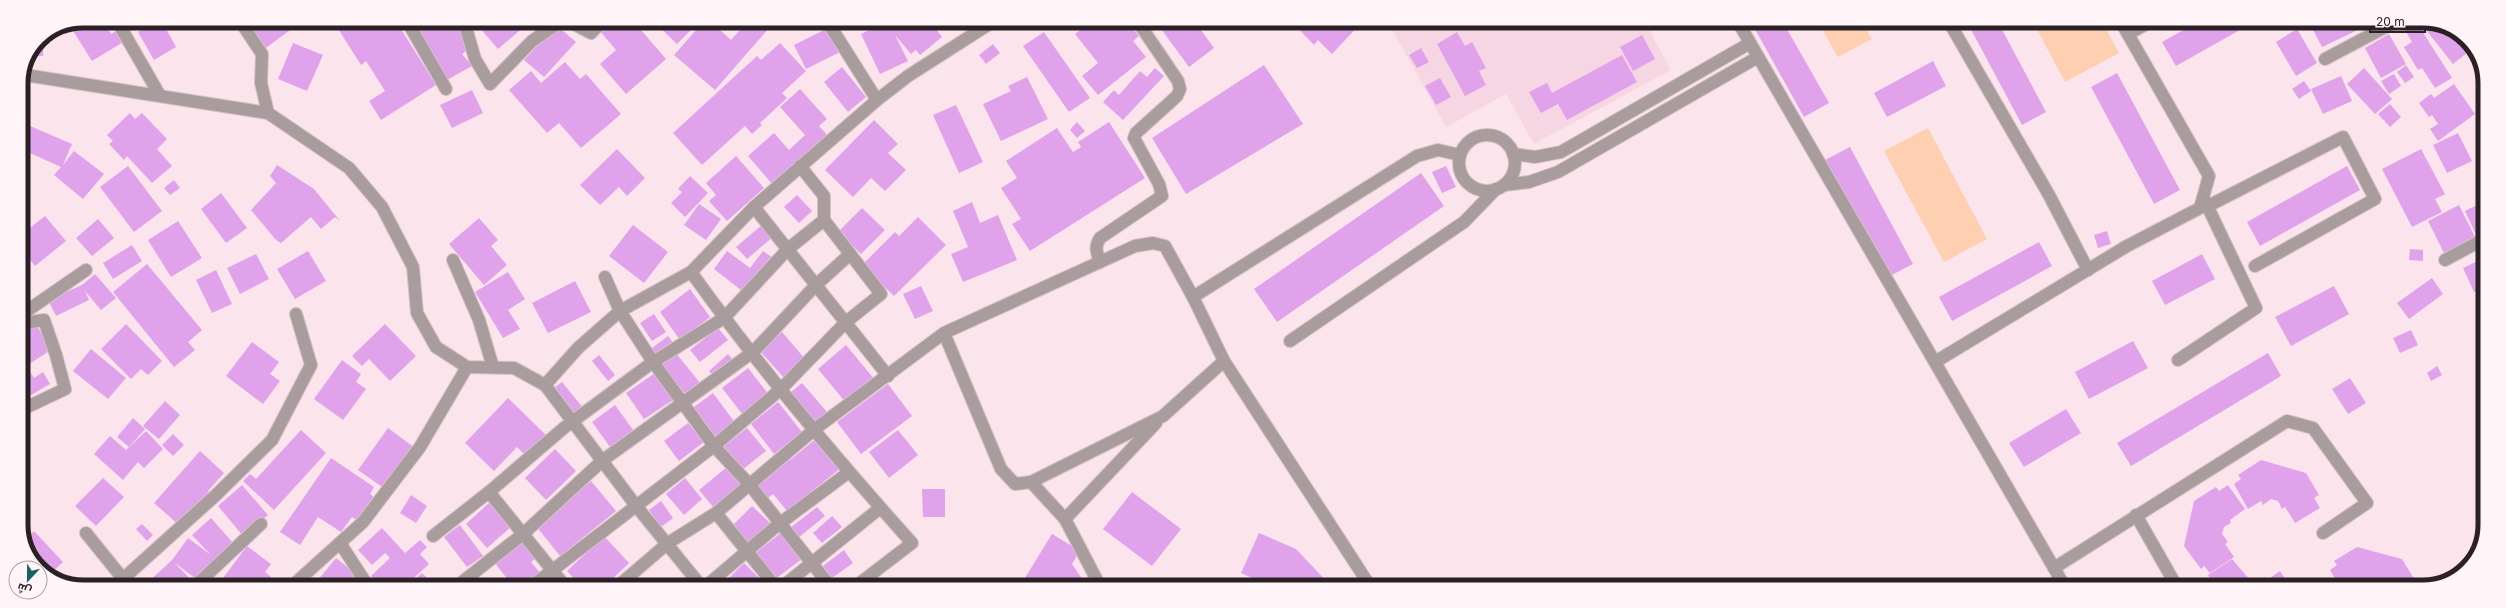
<svg xmlns="http://www.w3.org/2000/svg" width="2506" height="608" viewBox="0 0 2506 608" font-family="Inter,Cairo,sans-serif">
	<style>
		.built { fill: #f6d6e2 }
		.green { fill: #fecfb0 }
		.building { fill: #e1a2ec }
		.lines { fill: none; stroke-linecap: round; stroke-linejoin: round }
		.minor-casing { stroke: #d5c1c8; stroke-width: 14 }
		.minor { stroke: #a89d9c; stroke-width: 12 }
		.rim { fill: none; stroke: #2a2125; stroke-width: 5 }
	</style>
	<rect width="100%" height="100%" fill="#fbe4ec"/>
	<path class="built" d="M1388,22H1645L1671,70L1534,144L1506,94L1446,127Z"/>
	<g class="green">
		<path d="M1818,22H1862L1872,39L1838,57Z"/>
		<path d="M2033,22H2102L2119,53L2065,82Z"/>
		<path d="M1928,128L1987,239L1944,262L1884,151Z"/>
	</g>
	<g class="building">
		<path d="M83,21H103L111,34L118,30L125,41L92,61L70,26Z"/>
		<path d="M158,21H162L176,47L154,60L138,32Z"/>
		<path d="M255,21H301V22L263,50L247,27Z"/>
		<path d="M340,21H396L436,85L381,120L369,101L385,91L366,61L361,65L335,24Z"/>
		<path d="M409,21H456L470,48L462,54L472,66L445,81Z"/>
		<path d="M489,21H531L498,49L480,28Z"/>
		<path d="M609,21H645L648,24L641,30L666,59L626,94L600,64L616,50L599,30Z"/>
		<path d="M653,21H700L677,44Z"/>
		<path d="M704,21H710L731,40L748,21H775L715,90L674,55Z"/>
		<path d="M888,21L892,28L901,21H930L942,37L920,55L916,50L911,54L895,35L908,61L880,74L861,34Z"/>
		<path d="M960,21H974L969,28Z"/>
		<path d="M1091,22H1127L1139,36L1133,41L1146,57L1098,95L1082,76L1098,63L1075,34Z"/>
		<path d="M1156,22H1195L1214,48L1189,67Z"/>
		<path d="M1292,22H1362L1332,54L1318,40L1314,45Z"/>
		<path d="M1407,22H1433L1422,28L1420,22L1410,27Z"/>
		<path d="M1751,22H1783L1829,103L1804,117Z"/>
		<path d="M1967,22H1998L2046,112L2022,125Z"/>
		<path d="M2198,22H2254L2176,66L2162,42Z"/>
		<path d="M2309,22H2359L2362,28L2322,47Z"/>
		<path d="M2435,22L2469,42L2472,49L2453,64L2426,30Z"/>
		<path d="M2417,23L2452,78L2435,88L2422,68L2418,70L2404,47L2412,42L2405,30Z"/>
		<path d="M556,25L576,42L544,77L524,60Z"/>
		<path d="M828,28L840,52L806,69L794,45Z"/>
		<path d="M2297,29L2317,63L2296,76L2276,42Z"/>
		<path d="M1044,32L1090,98L1069,112L1023,46Z"/>
		<path d="M1457,32L1465,46L1472,42L1486,68L1479,71L1486,85L1465,96L1437,44Z"/>
		<path d="M2389,34L2406,64L2381,78L2365,48Z"/>
		<path d="M1642,35L1655,59L1633,71L1620,47Z"/>
		<path d="M44,37L43,56H32L39,39Z"/>
		<path d="M293,43L323,55L307,91L278,79Z"/>
		<path d="M780,43L806,71L782,93L787,98L760,123L762,125L752,134L745,126L702,165L673,133L757,56L761,60Z"/>
		<path d="M993,44L1000,53L986,64L979,55Z"/>
		<path d="M1421,48L1429,62L1417,68L1409,55Z"/>
		<path d="M1622,55L1637,82L1567,120L1558,104L1541,113L1529,92L1547,83L1552,93Z"/>
		<path d="M1933,61L1946,86L1887,117L1874,93Z"/>
		<path d="M565,62L580,79L586,74L621,114L581,148L559,123L547,133L509,90L531,71L541,83Z"/>
		<path d="M1264,65L1303,124L1186,194L1152,138Z"/>
		<path d="M2406,65L2414,77L2405,83L2397,72Z"/>
		<path d="M842,67L866,97L848,112L824,82Z"/>
		<path d="M1155,68L1164,76L1123,120L1103,102L1114,90L1119,95L1140,71L1147,77Z"/>
		<path d="M2364,68L2392,99L2375,114L2347,84Z"/>
		<path d="M2117,73L2180,190L2154,204L2091,87Z"/>
		<path d="M2394,74L2401,86L2389,94L2381,81Z"/>
		<path d="M2341,76L2352,101L2323,114L2311,89Z"/>
		<path d="M1027,77L1048,119L1001,141L983,104L1011,91L1008,86Z"/>
		<path d="M1440,78L1451,97L1436,105L1425,86Z"/>
		<path d="M2485,80V99L2476,85Z"/>
		<path d="M2304,81L2311,91L2299,99L2292,89Z"/>
		<path d="M2454,84L2475,114L2438,141L2430,129L2438,124L2432,115L2429,117L2419,103L2431,94L2434,98Z"/>
		<path d="M800,89L827,119L819,126L828,136L773,185L748,156L774,133L789,150L805,135L780,107Z"/>
		<path d="M472,90L483,113L452,128L440,105Z"/>
		<path d="M2390,104L2401,117L2390,127L2378,114Z"/>
		<path d="M956,105L983,162L959,173L933,115Z"/>
		<path d="M130,113L135,119L142,113L167,139L157,149L172,166L152,183L127,156L124,160L109,144L113,141L107,135Z"/>
		<path d="M21,116L29,119L21,140Z"/>
		<path d="M874,120L898,144L888,153L906,170L885,191L871,178L853,197L825,170Z"/>
		<path d="M1077,122L1085,131L1077,138L1070,130Z"/>
		<path d="M1109,122L1145,178L1030,251L1012,224L1021,219L1001,188L1017,178L1006,161L1057,128L1073,152L1081,147L1078,142Z"/>
		<path d="M30,126L72,144L63,165L74,151L104,174L83,199L54,175L61,167L21,149Z"/>
		<path d="M2458,133L2472,161L2447,173L2433,145Z"/>
		<path d="M1850,147L1913,264L1888,277L1825,160Z"/>
		<path d="M617,149L645,178L627,196L619,187L600,205L580,185Z"/>
		<path d="M2421,149L2445,194L2435,199L2442,212L2412,227L2382,169Z"/>
		<path d="M736,156L764,188L727,221L709,201L716,195L706,183Z"/>
		<path d="M277,165L314,189L340,221L335,217L321,229L311,217L281,243L276,240L251,210L276,183L270,176Z"/>
		<path d="M128,166L162,211L134,232L100,187Z"/>
		<path d="M1446,166L1456,187L1442,193L1432,172Z"/>
		<path d="M2347,166L2360,190L2260,246L2247,222Z"/>
		<path d="M1421,173L1444,206L1277,322L1254,289Z"/>
		<path d="M690,176L708,193L685,217L671,203L682,192L678,189Z"/>
		<path d="M174,180L180,188L170,195L164,188Z"/>
		<path d="M221,193L247,228L226,243L201,209Z"/>
		<path d="M797,195L812,211L799,223L784,207Z"/>
		<path d="M2485,201L2484,234L2477,237L2465,211Z"/>
		<path d="M972,202L980,223L998,215L1017,260L963,282L951,254L968,247L953,211Z"/>
		<path d="M699,204L721,219L706,240L684,225Z"/>
		<path d="M2459,205L2475,237L2444,253L2428,221Z"/>
		<path d="M862,208L885,230L861,254L838,232Z"/>
		<path d="M45,216L66,241L35,266L21,249V235Z"/>
		<path d="M918,217L946,245L894,296L862,265L895,232L899,236Z"/>
		<path d="M479,218L498,240L491,246L507,265L484,285L449,244Z"/>
		<path d="M98,219L114,238L92,256L76,238Z"/>
		<path d="M178,221L202,258L171,277L148,240Z"/>
		<path d="M763,224L774,236L747,259L736,247Z"/>
		<path d="M633,225L668,252L644,283L609,256Z"/>
		<path d="M2107,231L2111,244L2098,248L2094,235Z"/>
		<path d="M2039,242L2052,266L1952,321L1939,297Z"/>
		<path d="M132,245L142,261L113,279L103,263Z"/>
		<path d="M2410,249L2423,250V261L2409,260Z"/>
		<path d="M308,251L326,281L295,299L277,269Z"/>
		<path d="M727,251L750,268L763,251L773,258L746,294L714,269Z"/>
		<path d="M256,254L269,279L240,294L227,268Z"/>
		<path d="M2202,254L2215,279L2165,305L2152,281Z"/>
		<path d="M2484,258V288L2474,292L2463,268Z"/>
		<path d="M147,264L202,330L188,342L195,350L174,367L113,292Z"/>
		<path d="M216,270L232,304L212,313L196,280Z"/>
		<path d="M508,272L525,299L508,310L520,329L503,338L475,292Z"/>
		<path d="M95,274L116,298L101,310L85,291L89,300L56,316L48,300L82,285Z"/>
		<path d="M2432,278L2443,294L2409,319L2397,303Z"/>
		<path d="M575,281L591,312L548,333L532,303Z"/>
		<path d="M921,286L933,311L915,319L903,294Z"/>
		<path d="M2334,286L2349,314L2291,346L2275,317Z"/>
		<path d="M690,289L710,317L680,340L660,312Z"/>
		<path d="M654,314L666,332L652,341L640,323Z"/>
		<path d="M36,324L51,350L26,366L34,378L43,372L50,384L21,401V333Z"/>
		<path d="M126,324L162,361L148,375L141,369L131,379L101,349Z"/>
		<path d="M385,324L416,356L390,381L369,359L362,366L352,356Z"/>
		<path d="M718,328L728,340L700,362L690,350Z"/>
		<path d="M2411,330L2418,345L2400,353L2393,338Z"/>
		<path d="M782,332L806,360L784,378L760,351Z"/>
		<path d="M668,336L674,344L653,359L648,351Z"/>
		<path d="M2133,341L2148,368L2089,399L2075,372Z"/>
		<path d="M252,342L279,362L270,374L280,381L263,404L226,376Z"/>
		<path d="M846,345L875,380L847,404L818,369Z"/>
		<path d="M91,349L126,378L108,399L73,371Z"/>
		<path d="M676,353L700,383L685,395L661,365Z"/>
		<path d="M2268,353L2281,376L2131,466L2117,443Z"/>
		<path d="M728,354L733,360L714,377L709,371Z"/>
		<path d="M599,355L615,375L608,381L592,361Z"/>
		<path d="M342,360L361,374L356,382L366,389L343,420L314,399Z"/>
		<path d="M2437,366L2442,375L2431,381L2427,373Z"/>
		<path d="M748,368L769,395L743,415L722,388Z"/>
		<path d="M655,373L673,400L644,419L626,393Z"/>
		<path d="M2350,378L2366,403L2348,414L2332,389Z"/>
		<path d="M562,382L584,409L576,415L554,388Z"/>
		<path d="M802,383L827,412L815,422L791,392Z"/>
		<path d="M888,384L912,416L861,454L837,422Z"/>
		<path d="M713,393L736,424L716,438L694,407Z"/>
		<path d="M508,398L547,436L527,457L517,447L494,471L465,443Z"/>
		<path d="M165,401L180,415L159,439L143,426Z"/>
		<path d="M778,402L802,432L774,454L751,424Z"/>
		<path d="M615,405L636,434L613,451L592,422Z"/>
		<path d="M2066,409L2081,433L2024,467L2009,443Z"/>
		<path d="M133,418L145,429L129,447L117,437Z"/>
		<path d="M688,423L704,442L679,461L664,441Z"/>
		<path d="M388,428L415,448L385,489L358,470Z"/>
		<path d="M747,428L766,451L742,470L724,446Z"/>
		<path d="M301,430L326,453L274,510L243,481L250,474L256,479Z"/>
		<path d="M898,430L918,455L889,478L869,452Z"/>
		<path d="M146,431L163,449L144,468L138,462L123,480L94,454L110,436L126,450Z"/>
		<path d="M173,434L184,445L173,456L162,445Z"/>
		<path d="M817,438L841,468L787,511L773,494L766,500L753,485L787,457L790,460Z"/>
		<path d="M555,449L576,471L546,500L525,478Z"/>
		<path d="M200,451L224,473L208,491L210,493L180,526L154,503Z"/>
		<path d="M331,458L374,487L370,494L378,500L362,523L352,517L341,532L318,517L300,545L280,532Z"/>
		<path d="M2261,460L2306,473L2319,495L2314,498L2320,508L2295,523L2285,507L2282,509L2278,501L2271,499L2263,505L2261,501L2248,509L2234,484L2241,479L2238,475Z"/>
		<path d="M727,467L742,485L713,507L699,490Z"/>
		<path d="M103,478L124,497L96,526L75,506Z"/>
		<path d="M685,478L702,499L684,515L666,494Z"/>
		<path d="M591,481L616,511L560,556L536,526Z"/>
		<path d="M242,485L268,515L243,536L218,506Z"/>
		<path d="M2228,485L2245,509L2230,520L2231,523L2224,527L2222,534L2228,542L2225,544L2234,557L2210,573L2204,566L2201,569L2184,546L2194,501L2216,487L2219,491Z"/>
		<path d="M922,489H945V517H923Z"/>
		<path d="M1132,492L1181,529L1152,566L1103,529Z"/>
		<path d="M411,495L427,506L416,523L400,513Z"/>
		<path d="M661,501L673,518L661,527L649,510Z"/>
		<path d="M490,502L512,526L487,548L466,524Z"/>
		<path d="M752,506L771,524L749,546L731,527Z"/>
		<path d="M817,507L825,516L798,538L790,528Z"/>
		<path d="M832,516L842,527L822,543L813,533Z"/>
		<path d="M211,518L234,544L199,581L175,563L192,581L188,586H148L146,584L172,560L188,538L211,555L192,535Z"/>
		<path d="M142,524L153,535L147,541L136,529Z"/>
		<path d="M460,525L483,556L467,567L444,537Z"/>
		<path d="M382,528L405,553L420,540L427,547L420,554L429,564L405,586H380L371,576L390,558L385,553L372,565L358,550Z"/>
		<path d="M34,531L63,562L50,574L37,566L25,540Z"/>
		<path d="M782,532L802,559L774,580L753,555Z"/>
		<path d="M1259,533L1296,549L1331,586H1269L1241,573Z"/>
		<path d="M1052,534L1080,551L1072,564L1087,586H1020Z"/>
		<path d="M604,536L629,563L605,586H581L567,571Z"/>
		<path d="M521,540L535,559L531,562L541,574L526,586H513L494,562Z"/>
		<path d="M247,546L271,564L265,572L271,577L264,586H217Z"/>
		<path d="M2357,547L2402,559L2416,582L2411,584L2412,587H2340L2330,570L2337,565L2334,561Z"/>
		<path d="M844,550L853,563L832,578L823,566Z"/>
		<path d="M336,558L367,583L365,586H313Z"/>
		<path d="M2232,559L2250,580L2257,582L2265,577L2267,580L2280,571L2290,587H2210L2214,585L2208,575Z"/>
		<path d="M744,563L766,585L721,586Z"/>
		<path d="M422,573L435,586H408Z"/>
		<path d="M812,581L817,586H805Z"/>
	</g>
	<g class="lines">
		<g class="minor-casing">
			<g id="minor">
				<path d="M117,21L159,94"/>
				<path d="M240,21L262,54L261,83L268,113"/>
				<path d="M407,21L446,89"/>
				<path d="M464,21L475,59L490,84L532,41L561,21"/>
				<path d="M568,21L591,33L603,21"/>
				<path d="M827,21L877,100"/>
				<path d="M1738,22L2065,587"/>
				<path d="M1949,22L2049,195L2088,270"/>
				<path d="M2128,34L2150,22"/>
				<path d="M2325,59L2395,22"/>
				<path d="M25,75L268,113L349,168L382,207L413,267L417,313L436,347L467,367L514,368L545,385L637,507L701,586"/>
				<circle cx="1487" cy="163" r="28"/>
				<path d="M1513,154L1535,157L1561,152L1750,43"/>
				<path d="M1504,185L1529,182L1558,172L1758,57"/>
				<path d="M2208,206L2343,137L2375,199L2255,266"/>
				<path d="M754,207L888,376"/>
				<path d="M453,260L479,320L493,367"/>
				<path d="M2445,260L2484,239"/>
				<path d="M1100,262C1097,253 1094,247 1100,238L1162,196L1159,184L1134,138L1136,133L1177,96L1180,89L1178,81L1138,22"/>
				<path d="M691,272C759,367 834,456 912,543L856,586"/>
				<path d="M605,277L620,311L653,362L714,446L749,484L830,586"/>
				<path d="M1193,297L1417,156L1438,150L1460,155"/>
				<path d="M21,315L86,270"/>
				<path d="M21,316L24,323L44,320L56,355L65,389L21,410"/>
				<path d="M1290,341L1464,222L1496,189"/>
				<path d="M2178,360L2256,308L2204,199"/>
				<path d="M1224,361L1370,586"/>
				<path d="M1935,362L2127,246L2200,208L2209,176L2121,22"/>
				<path d="M545,385L578,348L620,311L691,272L754,207L877,100L908,76L994,21"/>
				<path d="M1031,482L1065,519L1100,586"/>
				<path d="M489,492L565,586"/>
				<path d="M716,513L775,586"/>
				<path d="M2136,515L2177,587"/>
				<path d="M1065,519L1156,423"/>
				<path d="M86,533L128,585"/>
				<path d="M433,536L489,492L565,427L653,362L724,318L788,249L824,220"/>
				<path d="M340,543L368,586"/>
				<path d="M2054,568L2287,421L2313,428L2367,503L2323,533"/>
				<path d="M115,586L216,495L272,440L311,365L296,314"/>
				<path d="M195,586L261,524"/>
				<path d="M292,586L363,522L420,447L467,367"/>
				<path d="M457,586L523,534L603,460L753,352L816,285L849,255"/>
				<path d="M532,586L714,446L781,389L846,322L881,294L824,220V196L800,166"/>
				<path d="M618,586L668,543L716,513L815,429L944,333L1135,246L1153,243L1165,246L1193,297L1224,361L1163,416L1031,482L1015,484L1001,469L944,333"/>
				<path d="M706,586L779,524L849,472"/>
				<path d="M783,586L880,508"/>
			</g>
		</g>
		<use href="#minor" class="minor"/>
	</g>
	<path d="M0 0H2506V608H0ZM83 28H2423A55 55 0 0 1 2478 83V525A55 55 0 0 1 2423 580H83A55 55 0 0 1 28 525V83A55 55 0 0 1 83 28Z" fill="#fff5f9" fill-rule="evenodd"/>
	<path class="rim" d="M83 28H2423A55 55 0 0 1 2478 83V525A55 55 0 0 1 2423 580H83A55 55 0 0 1 28 525V83A55 55 0 0 1 83 28Z"/>
	<g transform="translate(28 580) rotate(202)"><circle r="19" fill="#fff5f9" stroke="#aaa0a4"/>
	<path d="M0-3L7 15L0 10L-7 15Z" fill="#156465"/>
	<text y="-6" font-size="11" font-weight="bold" text-anchor="middle" fill="#2a2125">ش</text>
	</g>
	<path d="M2370 26v6h55v-6" fill="none" stroke="#2a2125" stroke-width="2"/>
	<text x="2376" y="26" font-size="12" fill="#2a2125" stroke="#fff5f9" stroke-width="3" paint-order="stroke">20 m</text>
</svg>
